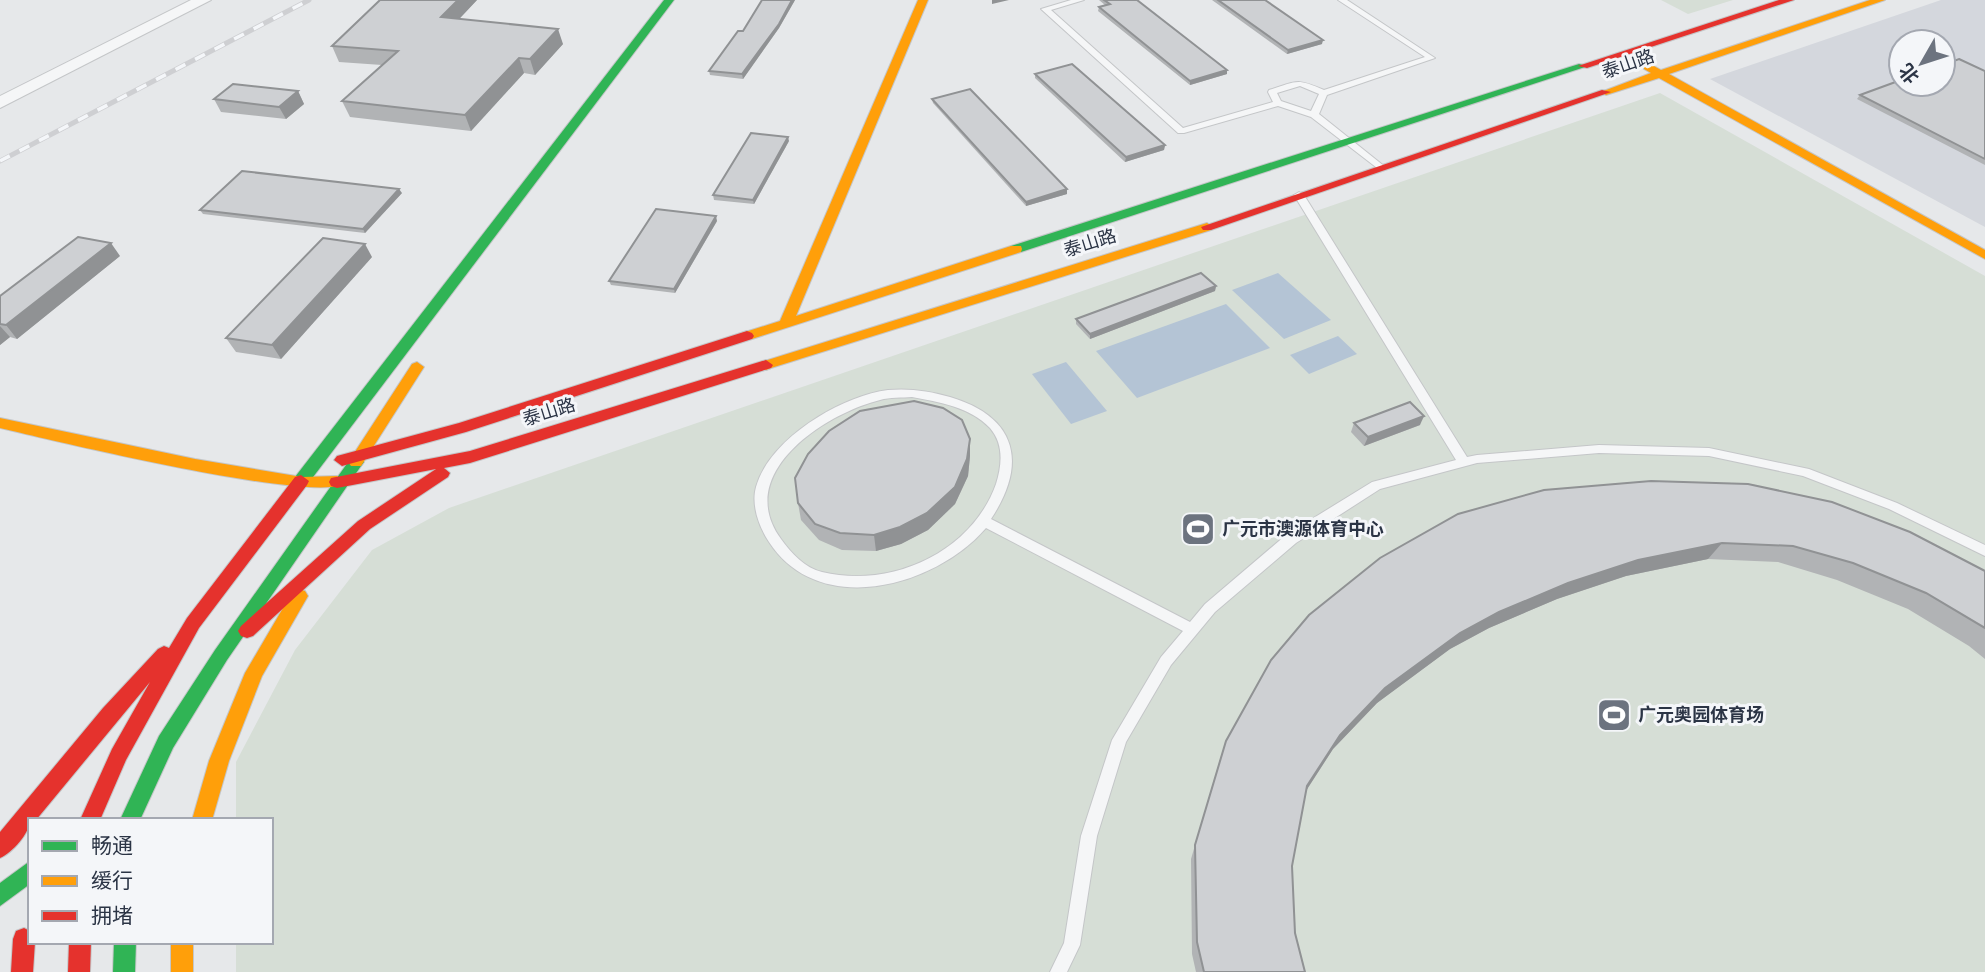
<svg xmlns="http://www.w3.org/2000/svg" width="1985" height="972" viewBox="0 0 1985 972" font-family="Montserrat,'Noto Sans SC',sans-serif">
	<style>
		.built { fill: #d4d7dd; fill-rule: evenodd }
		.green { fill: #d6ded6 }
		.water { fill: #b4c4d5 }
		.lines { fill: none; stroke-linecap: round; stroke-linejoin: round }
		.lane-casing { stroke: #c4c6c8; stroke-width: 2 }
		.street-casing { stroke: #c4c6c8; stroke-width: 2 }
		.fast-casing { stroke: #c4c6c8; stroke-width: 2 }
		.slow-casing { stroke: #c4c6c8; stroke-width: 2 }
		.jam-casing { stroke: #c4c6c8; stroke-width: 2 }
		.lane { fill: #f5f6f7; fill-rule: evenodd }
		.street { fill: #f5f6f7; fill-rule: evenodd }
		.fast { fill: #30b455; fill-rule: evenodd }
		.slow { fill: #ff9f0a; fill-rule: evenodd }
		.jam { fill: #e5322d; fill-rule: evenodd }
		.rail-casing { stroke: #cecfd2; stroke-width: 5 }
		.rail { stroke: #f4f6f9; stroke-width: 3.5; stroke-dasharray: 11; stroke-linecap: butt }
		.wall { fill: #b1b3b5 }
		.shaded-wall { fill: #909294 }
		.building { fill: #ced0d3; stroke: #909294; stroke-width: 2 }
		.labels { text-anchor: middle; stroke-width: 6; stroke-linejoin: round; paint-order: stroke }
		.street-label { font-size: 18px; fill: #2b3445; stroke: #f4f6f9 }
		.poi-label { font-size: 18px; font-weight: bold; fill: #2b3445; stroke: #f4f6f9; text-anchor: start }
	</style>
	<rect width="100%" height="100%" fill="#e6e8ea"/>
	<path class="built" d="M1941,0H1985V227L1710,79ZM1901,42H1943V84H1901Z"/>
	<g class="green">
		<path d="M1661,0H1733L1688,14Z"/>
		<path d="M1660,93L1985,276V972H236V942H271V820H236V762L295,650L372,550L449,508Z"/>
	</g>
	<g class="water">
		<path d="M1278,273L1331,320L1284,339L1232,290Z"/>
		<path d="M1226,304L1270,348L1137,398L1096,351Z"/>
		<path d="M1338,336L1357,354L1309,374L1290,355Z"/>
		<path d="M1066,362L1107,411L1071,424L1032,374Z"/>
	</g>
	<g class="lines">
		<g class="lane-casing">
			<g id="lane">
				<path d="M1071,0H1084L1051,10L1183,128L1273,102L1268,92L1269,90C1298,81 1296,78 1324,90L1425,57L1338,0H1347L1435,58L1327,95L1319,114L1384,166L1386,168L1381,171L1311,117L1278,106L1184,133H1178L1041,9ZM1300,86L1319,94L1311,111L1281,101L1277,93Z"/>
				<path d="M1299,192L1304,195L1467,457L1477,455L1599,445L1709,448L1809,469L1897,503L1985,545V556L1889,509L1803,476L1709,456L1599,453L1477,463L1380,489L1296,543L1215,612L1171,665L1126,742L1097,836L1080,945L1067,972H1050L1064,943L1081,836L1112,740L1161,657L1183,631L986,528C935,587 819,619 769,542C759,527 751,505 756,487C769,439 841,396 888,390C909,388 930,391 950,397C1017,417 1028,463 991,519L1190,622L1205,604L1286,535L1372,482L1456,460L1294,195ZM912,397C939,402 970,407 990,428C1004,444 1002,465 996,484C972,552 891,589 822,572C805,568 791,553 781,539C733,474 824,414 880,400C890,397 902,398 912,397Z"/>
			</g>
		</g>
		<g class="street-casing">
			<path id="street" d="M191,0H211L0,108V96Z"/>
		</g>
		<g class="fast-casing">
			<g id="fast">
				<path d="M664,0H674L307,485H295L293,481L295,477Z"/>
				<path d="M1579,64L1588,66L1021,252H1011L1010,249L1011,246Z"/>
				<path d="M356,456L361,458L364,462L361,466L227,660L173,748L140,820H120L159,736L215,650L351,458Z"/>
				<path d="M30,861V884L0,906V883Z"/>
				<path d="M114,942H136L135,972H113Z"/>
			</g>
		</g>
		<g class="slow-casing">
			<g id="slow">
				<path d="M918,0H928L796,316L1011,246H1021L1022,249L1021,252L752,339H742L740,336L742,333L780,321Z"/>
				<path d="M1870,0H1885L1669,74L1985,250V259L1659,78L1606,95L1601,92L1651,73L1644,69V65H1652L1661,70Z"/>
				<path d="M1207,223L1213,227L1211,230L771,368L766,370L759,365L761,362Z"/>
				<path d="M417,362L424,367L361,466H351L348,462L351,458L412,364Z"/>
				<path d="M0,418L195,459L302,477L337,476L345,482C328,507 42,438 0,428Z"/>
				<path d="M299,589L305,591L308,596L262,676L229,761L212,820H192L209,761L245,673L293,591Z"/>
				<rect x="171" y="942" width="22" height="30"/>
			</g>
		</g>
		<g class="jam-casing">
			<g id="jam">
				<path d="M1779,0H1794L1587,68L1578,66Z"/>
				<path d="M1602,90L1611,92L1211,230H1203L1201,227Z"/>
				<path d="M747,331L752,333L754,336L752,339L466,432L342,466L334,460L337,456L459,423Z"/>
				<path d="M766,360L773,365L771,368L470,463L444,468L450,473L448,477L370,529L253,636L247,638L241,636L238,631L241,626L358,521L436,469L337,488L331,486L329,482L331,478L470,451Z"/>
				<path d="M301,475L309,481L307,485L199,628L126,760L100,820H80L112,749L150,682L36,820H30C30,833 12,853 0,858V832L103,708L158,649L164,646L169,648L187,618L295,477Z"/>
				<path d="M24,928L30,931V942H35L33,972H11L13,939L16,931Z"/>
				<path d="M69,942H91L90,972H68Z"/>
			</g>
		</g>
		<use href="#lane" class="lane"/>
		<use href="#street" class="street"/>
		<use href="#fast" class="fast"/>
		<use href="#slow" class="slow"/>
		<use href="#jam" class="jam"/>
		<g class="rail-casing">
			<path id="rail" d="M0,161L309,0"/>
		</g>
		<use href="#rail" class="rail"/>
	</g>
	<g class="wall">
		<path d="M380,0H477L459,19L563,44L535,75L524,73L471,131L350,117L342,101L382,65L339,62L332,46Z"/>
		<path d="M762,0H795L779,28L743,79L710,75L709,71L743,31Z"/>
		<path d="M1099,0H1137L1227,74L1190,85L1098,11L1099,7L1105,5Z"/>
		<path d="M1212,0H1265L1322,44L1287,54Z"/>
		<path d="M1985,71V165L1857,99L1860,95Z"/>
		<path d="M1035,74L1165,145L1164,150L1125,162L1035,78Z"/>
		<path d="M298,91L304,104L286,119L221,112L214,99Z"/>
		<path d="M932,99L1067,194L1026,206L933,103Z"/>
		<path d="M789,141L754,204L714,200L713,195Z"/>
		<path d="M402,193L365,233L203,214L200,210Z"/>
		<path d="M717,221L675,293L611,285L609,281Z"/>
		<path d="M120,256L17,339L10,337L0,345V296Z"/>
		<path d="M372,257L281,359L236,352L226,338Z"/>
		<path d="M1216,286L1215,291L1090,339L1076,324V319Z"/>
		<path d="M1354,423L1420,425L1364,446L1351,432Z"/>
		<path d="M970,456L968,476L955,504L928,530L901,544L876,551L842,550L819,540L801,520L798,503Z"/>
		<path d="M1544,490L1985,571V659L1969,646L1908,609L1837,580L1778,562L1708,559L1626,576L1557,599L1489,628L1450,649L1377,703L1333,749L1306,791L1292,866L1295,933L1305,972H1196L1192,954L1191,859L1221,756Z"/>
	</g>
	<g class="shaded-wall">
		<path d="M458,0H477L447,32L441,17Z"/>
		<path d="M792,0H795L779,28L743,79L742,74Z"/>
		<path d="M992,0H1009L992,4Z"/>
		<path d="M558,29L563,44L535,75L530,59Z"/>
		<path d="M1323,40L1322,44L1287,54L1288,50Z"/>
		<path d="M519,58L524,73L471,131L465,115Z"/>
		<path d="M1227,70V74L1190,85V81Z"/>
		<path d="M298,91L304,104L286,119L279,107Z"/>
		<path d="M788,137L789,141L754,204L753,200Z"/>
		<path d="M1165,145L1164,150L1125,162L1126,157Z"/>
		<path d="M399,189L402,193L365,233L363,229Z"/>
		<path d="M1067,189V194L1026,206V202Z"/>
		<path d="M716,216L717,221L675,293L674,289Z"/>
		<path d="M111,243L120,256L17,339L6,325Z"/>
		<path d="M365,244L372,257L281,359L272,345Z"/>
		<path d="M1216,286L1215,291L1090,339V334Z"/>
		<path d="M0,326L10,337L0,345Z"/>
		<path d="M1424,416L1420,425L1364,446L1368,437Z"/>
		<path d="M970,439V456L968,476L955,504L928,530L901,544L876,551L874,535Z"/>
		<path d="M1722,543L1708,559L1626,576L1557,599L1489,628L1450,649L1377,703L1333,749L1300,800L1307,786L1340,735L1385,688L1460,633L1499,612L1568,583L1638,560Z"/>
	</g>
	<g class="building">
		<path d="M380,0H458L441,17L558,29L530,59L519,58L465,115L342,101L398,51L332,46Z"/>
		<path d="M762,0H792L779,24L742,74L709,71L738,31H743Z"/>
		<path d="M1104,0H1137L1227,70L1190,81L1099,7L1110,4Z"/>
		<path d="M1218,0H1265L1323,40L1288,50Z"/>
		<path d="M1959,59L1985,71V159L1860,95L1901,80V84H1943V65Z"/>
		<path d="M1072,64L1165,145L1126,157L1035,74Z"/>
		<path d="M233,84L298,91L279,107L214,99Z"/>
		<path d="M970,89L1067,189L1026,202L932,99Z"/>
		<path d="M751,133L788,137L753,200L713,195Z"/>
		<path d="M242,171L399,189L363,229L200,210Z"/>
		<path d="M656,209L716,216L674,289L609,281Z"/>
		<path d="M78,237L111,243L6,325L0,324V296Z"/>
		<path d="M323,238L365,244L272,345L226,338Z"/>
		<path d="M1201,273L1216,286L1090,334L1076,319Z"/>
		<path d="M914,401L943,408L962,420L970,439L967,459L955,487L927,513L900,527L874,535L840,533L815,524L798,503L795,478L808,454L829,431L860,411Z"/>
		<path d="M1410,402L1424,416L1368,437L1354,423Z"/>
		<path d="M1651,481L1748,484L1832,502L1910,532L1985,571V628L1926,593L1853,563L1793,546L1722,543L1638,560L1568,583L1499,612L1460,633L1385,688L1340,735L1307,786L1292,866L1295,933L1305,972H1204L1197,942L1195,845L1226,741L1271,660L1309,615L1380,558L1458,514L1544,490Z"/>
	</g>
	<defs>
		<g id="stadium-square" transform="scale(1.75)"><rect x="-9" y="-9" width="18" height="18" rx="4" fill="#6c737f" stroke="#f4f6f9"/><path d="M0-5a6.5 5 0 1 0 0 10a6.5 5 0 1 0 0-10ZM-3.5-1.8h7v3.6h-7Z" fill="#fff"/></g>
	</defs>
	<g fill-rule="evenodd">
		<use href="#stadium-square" x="1198" y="529"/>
		<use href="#stadium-square" x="1614" y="715"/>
	</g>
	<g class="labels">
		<g class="street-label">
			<text transform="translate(1628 64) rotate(-19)" y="6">泰山路</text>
			<text transform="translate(1090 243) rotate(-17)" y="6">泰山路</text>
			<text transform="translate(549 412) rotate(-17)" y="6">泰山路</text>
		</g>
		<g class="poi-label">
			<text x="1222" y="535">广元市澳源体育中心</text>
			<text x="1638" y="721">广元奥园体育场</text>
		</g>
	</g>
	<rect x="28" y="818" width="245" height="126" fill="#f4f6f9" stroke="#a4a8b1" stroke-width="2"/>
	<rect x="42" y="841" width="35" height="10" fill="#30b455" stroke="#a4a8b1" stroke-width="2"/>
	<text x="91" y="853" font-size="21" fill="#2b3445">畅通</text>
	<rect x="42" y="876" width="35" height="10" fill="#ff9f0a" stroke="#a4a8b1" stroke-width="2"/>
	<text x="91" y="888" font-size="21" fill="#2b3445">缓行</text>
	<rect x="42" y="911" width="35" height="10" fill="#e5322d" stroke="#a4a8b1" stroke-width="2"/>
	<text x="91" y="923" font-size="21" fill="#2b3445">拥堵</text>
	<g transform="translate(1922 63) rotate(231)"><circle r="33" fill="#f4f6f9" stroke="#a4a8b1" stroke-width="2"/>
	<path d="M0-5L12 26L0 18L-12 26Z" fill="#6c737f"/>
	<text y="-10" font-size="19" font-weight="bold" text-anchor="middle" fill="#2b3445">北</text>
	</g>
</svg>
